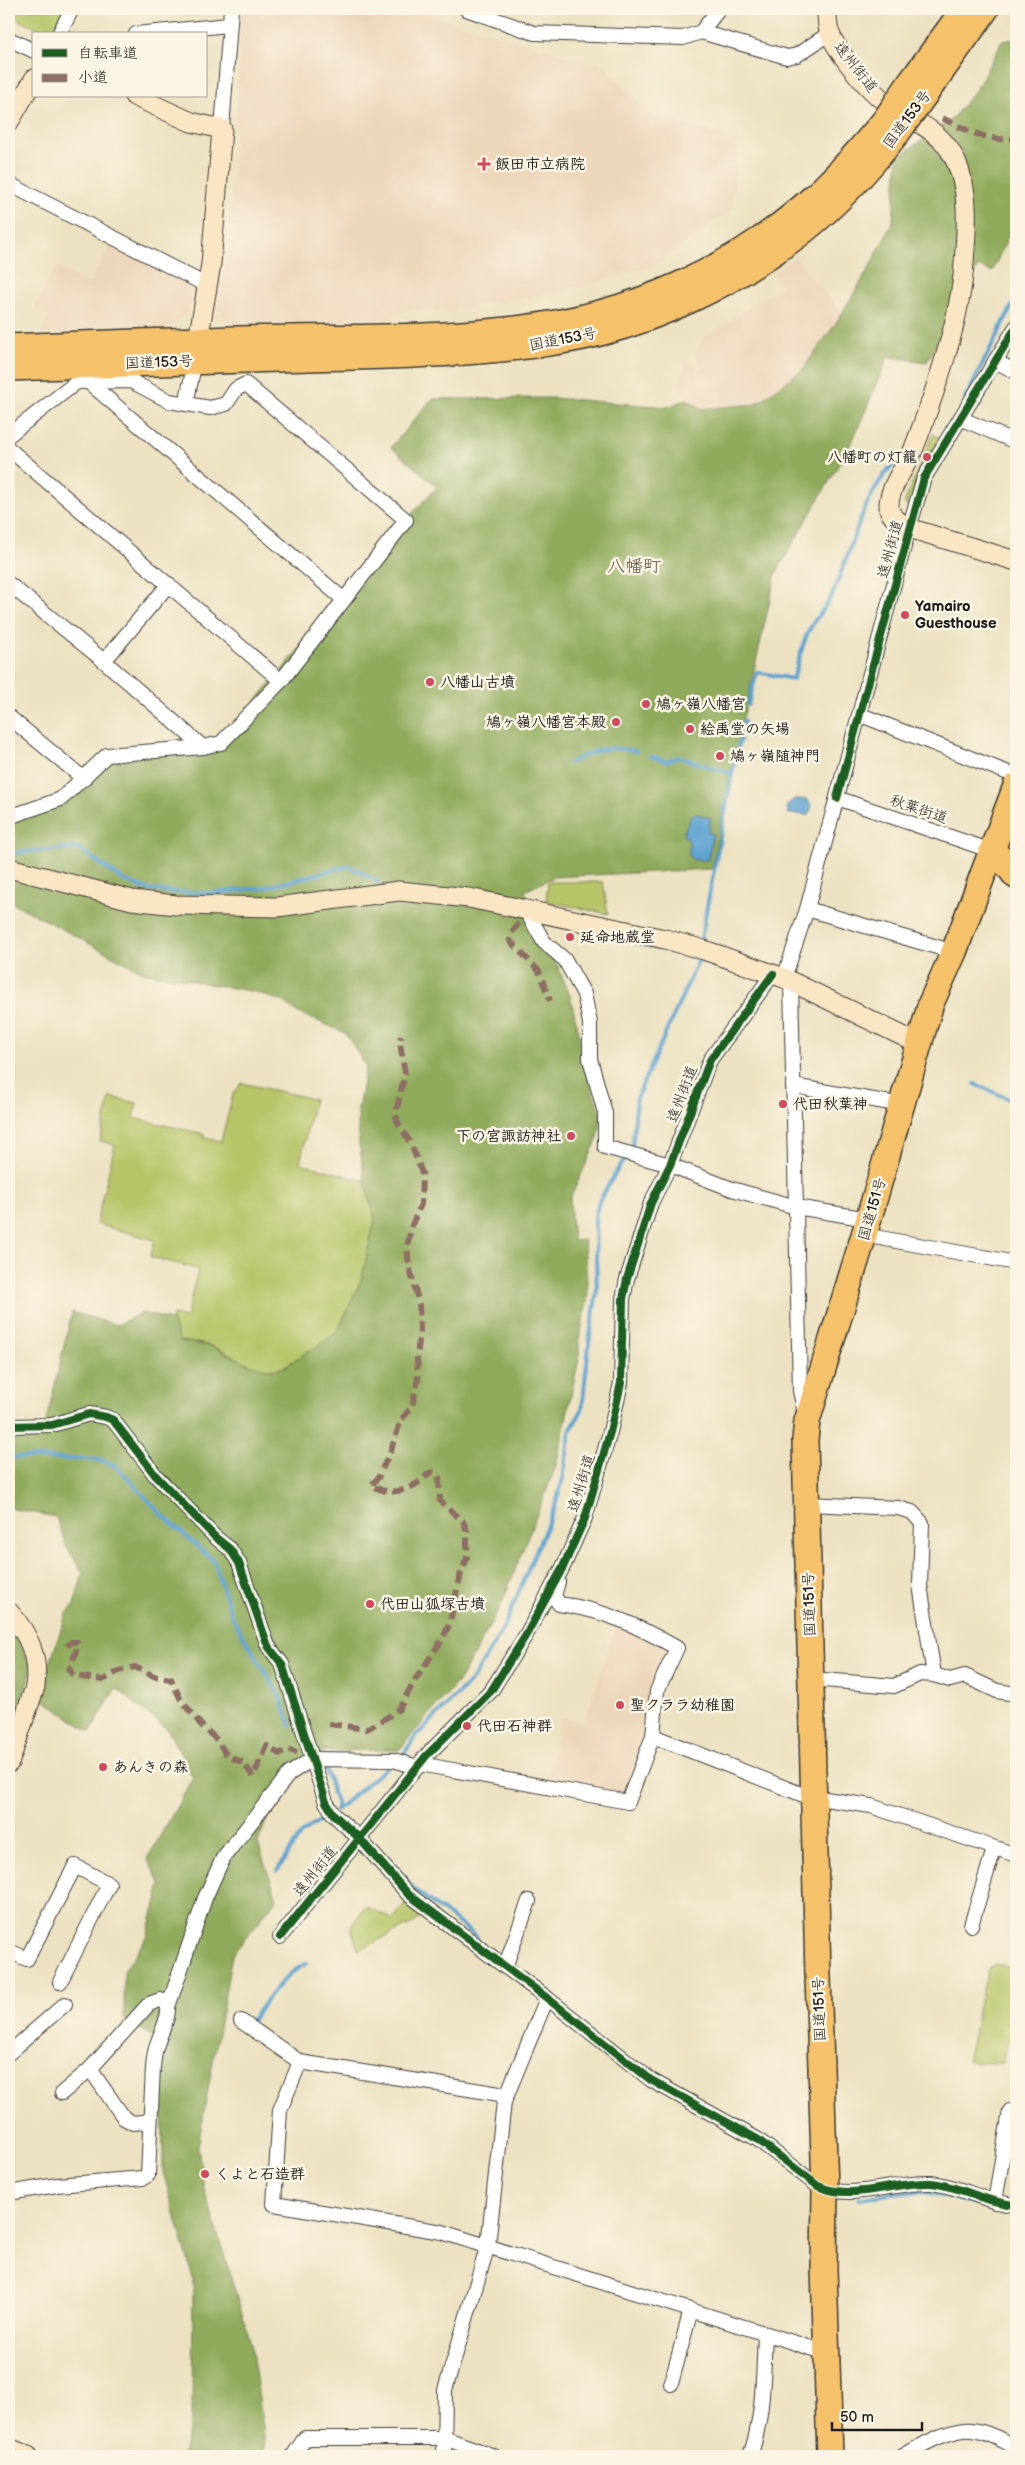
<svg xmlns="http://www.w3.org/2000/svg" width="1025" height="2465" viewBox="0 0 1025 2465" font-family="'Balsamiq Sans','Klee One',sans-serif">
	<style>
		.built { fill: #edd7bb }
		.green { fill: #b6c567; stroke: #697042 }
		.forest { fill: #90aa5c; stroke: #56633c }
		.water { fill: #5ba1d0; stroke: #3c5e76 }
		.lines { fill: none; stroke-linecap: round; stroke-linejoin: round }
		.stream { stroke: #5ba1d0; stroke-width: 4 }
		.street-casing { stroke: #3b3a35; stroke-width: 16 }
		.secondary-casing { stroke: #3b3a35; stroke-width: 21 }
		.highway-casing { stroke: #3b3a35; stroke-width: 28 }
		.street { stroke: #fff; stroke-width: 14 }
		.secondary { stroke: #fbe6c4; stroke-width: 19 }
		.highway { stroke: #f5c16b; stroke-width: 25 }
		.highway-bridge-casing { stroke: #3b3a35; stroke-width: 28; stroke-linecap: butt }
		.highway-bridge { stroke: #f5c16b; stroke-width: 25 }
		.quiet { stroke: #8d6e63; stroke-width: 6; stroke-dasharray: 12 6; stroke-linecap: butt }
		.cycleway-casing { stroke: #fcf5e5; stroke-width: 11 }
		.cycleway { stroke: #1b5e20; stroke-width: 8 }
		.poi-dot { fill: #d1495b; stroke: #fcf5e5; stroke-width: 2 }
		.labels { text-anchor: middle; stroke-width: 5; stroke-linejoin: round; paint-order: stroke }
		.street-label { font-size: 15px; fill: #1c1c1c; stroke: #fcf5e5 }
		.poi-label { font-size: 15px; font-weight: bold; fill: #1c1c1c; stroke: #fcf5e5; text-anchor: start }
		.quarter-label { font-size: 18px; fill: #634f3c; stroke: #fcf5e5 }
	</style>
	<rect width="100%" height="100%" fill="#fcf5e5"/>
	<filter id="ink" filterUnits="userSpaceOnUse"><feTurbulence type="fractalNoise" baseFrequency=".02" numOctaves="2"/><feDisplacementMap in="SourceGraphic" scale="10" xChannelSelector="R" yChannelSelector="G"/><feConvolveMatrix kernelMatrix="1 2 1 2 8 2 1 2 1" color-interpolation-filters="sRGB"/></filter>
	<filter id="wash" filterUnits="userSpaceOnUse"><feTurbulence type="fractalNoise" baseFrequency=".0096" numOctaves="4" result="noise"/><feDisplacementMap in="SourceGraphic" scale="20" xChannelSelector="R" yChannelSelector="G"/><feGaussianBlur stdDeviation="1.12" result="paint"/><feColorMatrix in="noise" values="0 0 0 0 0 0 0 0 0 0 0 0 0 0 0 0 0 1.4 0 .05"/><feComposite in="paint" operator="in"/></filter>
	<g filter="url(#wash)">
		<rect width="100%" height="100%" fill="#ece2c1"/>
		<g class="built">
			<path d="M242,9H409L607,67L651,116L738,140L732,209L657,264L576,288L450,311L407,310L386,321L231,326L218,309L228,244Z"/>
			<path d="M112,243L191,284L194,290L187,315L166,329L41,334L49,316L34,308L56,266L89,284Z"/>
			<path d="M795,257L842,313L802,370L755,404L702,409L687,399L680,386L685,359L694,363L697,369L701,366L695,355L704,337L781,287L773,272Z"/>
			<path d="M617,1621L669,1649L647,1732L621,1793L616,1797L545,1785L562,1718L584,1722Z"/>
		</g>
		<g class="green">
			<path d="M9,9H64L52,34L9,16Z"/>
			<path d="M933,434L944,440L920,474L908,506L905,505V501Z"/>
			<path d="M548,882H603L608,914L546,901Z"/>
			<path d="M242,1083L314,1099L300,1163L365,1181L375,1219L362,1278L337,1333L284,1367C258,1376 235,1354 211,1346C202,1343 190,1342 180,1341L172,1320L173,1315L186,1318L198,1269L150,1257L155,1240L96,1224L115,1145L100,1141L110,1097L137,1103L134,1118L204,1134V1138L221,1141L233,1094Z"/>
			<path d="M406,1902L423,1914L413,1924L358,1950L351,1927L365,1906L393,1919Z"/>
			<path d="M995,1964L1016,1967V2025L1009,2031L1013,2040L1005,2048L1002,2063H977L967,2060L976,2023L977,2010L989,1968Z"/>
		</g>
		<g class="forest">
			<path d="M1016,39V219L992,272L978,266L927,362L888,357L853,440L776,573L724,804L712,869L554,877L525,891L570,995L591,1088L602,1114L598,1138L570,1199L573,1241L584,1240L588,1297L579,1340V1358L556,1466L502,1603L461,1678L399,1750L325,1751L277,1790L258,1843L277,1899L232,1955L198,2146L204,2189L251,2343L264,2434L265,2456H181L192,2418L193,2278L163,2172L162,2042L124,2019V1971L147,1937L161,1885L147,1859L193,1778L168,1730L116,1688L90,1732L39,1697L66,1614L74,1605L83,1573L66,1546L56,1517L9,1508V1430H44L72,1312L117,1325L141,1313L172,1320L180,1341L211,1346L251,1365L274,1371L284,1367L337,1333L362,1278L375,1219L365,1181L358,1136V1108L366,1066L345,1033L297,1012L284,1002L255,992L143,972L9,901V817L61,799L107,755L221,743L406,520L437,487L391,447L432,399L554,398L668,407L687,399L702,409L756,404L802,370L834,326L867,272L893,221L898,157L952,119L977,88L1002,41Z"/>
			<path d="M14,1629L32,1669L9,1739V1631Z"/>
		</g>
		<g class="water">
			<path d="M802,799L807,800L812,806L809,815L788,814L787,805L793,800Z"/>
			<path d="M697,814L711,818L708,832L713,834L708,860H693L689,856V840L683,835L691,815Z"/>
		</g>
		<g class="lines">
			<g class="stream">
				<path d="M965,399L1016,298"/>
				<path d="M748,705L757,672L793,679C798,663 802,646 808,632C815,618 827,607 833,593C852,549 860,502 892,465"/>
				<path d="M650,756L666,761L679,757L732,774"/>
				<path d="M569,763C597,749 605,745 636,751"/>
				<path d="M9,853L78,848L123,880L150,890L176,892L213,893L263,888L349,866L378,882"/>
				<path d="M701,939L732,774L744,721"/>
				<path d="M636,943L687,955L743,973"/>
				<path d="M975,1084L1016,1102"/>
				<path d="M632,1148L637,1097L699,959"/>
				<path d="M9,1457L98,1460L110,1463L119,1469L162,1515L214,1561L232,1617L280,1697L291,1726"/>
				<path d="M403,1755L416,1736L472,1680L503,1629L555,1506L563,1479L570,1431L582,1410L590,1335L597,1291L595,1218L599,1201L621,1164L626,1158"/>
				<path d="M325,1766L337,1806"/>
				<path d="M336,1810L387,1767"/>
				<path d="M382,1854L415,1890L477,1937"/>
				<path d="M277,1871L301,1834L327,1816"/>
				<path d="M250,2022C267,2000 282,1975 307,1963"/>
				<path d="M858,2198L920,2191L1016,2213"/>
			</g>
		</g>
	</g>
	<g filter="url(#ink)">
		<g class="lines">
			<g class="street-casing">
				<g id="street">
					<path d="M466,9L534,33L683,38L701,32L719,9"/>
					<path d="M701,32L787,57L797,55L830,33"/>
					<path d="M59,34L72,9"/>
					<path d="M136,34L229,25"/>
					<path d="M9,39L34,51"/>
					<path d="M222,129L231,9"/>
					<path d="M9,184L208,286"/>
					<path d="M995,361L1016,372"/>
					<path d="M87,381L343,599"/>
					<path d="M186,404L195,361"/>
					<path d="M962,419L1016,442"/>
					<path d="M9,435L77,382L131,381L169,401L210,408L226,404L236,389L246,384L406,520L281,681L221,743L203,747L104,661L9,584"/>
					<path d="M9,449L281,681"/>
					<path d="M104,661L169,584"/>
					<path d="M861,715L1016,776"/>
					<path d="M9,717L84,779"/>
					<path d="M837,798L992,851"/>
					<path d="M9,817L61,799L107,755L203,747"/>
					<path d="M525,909L544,942L565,960L584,994L590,1023V1059L605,1113V1147L670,1165L732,1189L796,1207L868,1219"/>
					<path d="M807,909L954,952"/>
					<path d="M784,978L807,909L909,528L924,478L1016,327"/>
					<path d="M791,982L800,1391L805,1413"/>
					<path d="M793,1086L902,1105"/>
					<path d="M864,1235L1016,1263"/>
					<path d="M9,1426L52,1425L89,1414L106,1417L113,1420L156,1476L215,1537L230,1549L239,1563L268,1646L282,1664L326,1802L334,1815L359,1838L408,1894L547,1998L651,2080L757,2139L818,2186C853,2202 894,2181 931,2183C961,2186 986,2203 1016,2205"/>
					<path d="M807,1504L898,1508L912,1512L922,1523L920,1585L934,1675L920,1674L894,1686L812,1679"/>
					<path d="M558,1582L554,1596L559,1604C605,1610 638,1626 677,1648L657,1691L653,1736L806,1796L871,1806L1016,1855"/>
					<path d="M934,1675L950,1680L965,1676L997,1691L1016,1694"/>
					<path d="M420,1764L628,1802L653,1736"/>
					<path d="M971,1925L994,1849"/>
					<path d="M280,1937L426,1756L491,1691L526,1635L563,1567L585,1518L610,1432L621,1383L623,1299L627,1279L651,1203L670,1165L710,1060L773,974"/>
					<path d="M9,1951L27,1959L75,1866L109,1884L60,1982"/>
					<path d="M505,1967L529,1901"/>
					<path d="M168,2007L205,1898L223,1858L289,1774L312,1759L393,1760L418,1767"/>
					<path d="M241,2021L300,2062"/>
					<path d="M9,2053L65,2004"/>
					<path d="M90,2069L124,2118L133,2123L150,2121"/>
					<path d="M506,2095L300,2062L280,2110L274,2204L442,2232L827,2353"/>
					<path d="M9,2193L57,2185L143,2178L148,2175L153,2067C154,2061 154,2054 156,2048C159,2034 173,2014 166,2002L160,2000L149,2004L90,2069L62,2093"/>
					<path d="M995,2202L1010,2111"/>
					<path d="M671,2384L691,2310"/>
					<path d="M293,2456L305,2438H444L494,2456"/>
					<path d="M444,2456L445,2390L488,2245L504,2102L547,1998"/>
					<path d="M750,2456C764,2417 763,2375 765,2334"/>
					<path d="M903,2456C920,2446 944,2432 964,2430C981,2428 1001,2440 1016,2447"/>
				</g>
			</g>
			<g class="secondary-casing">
				<g id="secondary">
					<path d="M827,9C827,16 827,24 829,31C837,53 869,91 888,104C908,118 935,128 949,149C971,182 967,225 964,263C961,319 934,395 914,448C907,466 888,487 889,507C890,518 901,523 909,528L1016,561"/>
					<path d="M134,96L191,122L222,129L211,264L196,352"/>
					<path d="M9,122L34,79"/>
					<path d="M9,868L132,900L176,905L277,907L399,891L469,898L665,939L704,950L784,978L919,1044"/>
					<path d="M9,1612C29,1634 39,1657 35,1687L9,1763"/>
					<path d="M9,2448L28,2456"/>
				</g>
			</g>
			<g class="highway-casing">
				<g id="highway">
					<path d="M910,83L964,9"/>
					<path d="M926,93L986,9"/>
					<path d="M9,347C104,343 198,339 293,338C367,337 443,338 516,329C628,316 735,271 818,193C842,171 864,145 885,120"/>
					<path d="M9,368C108,364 208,361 308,358C392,356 478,355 562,341C645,328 736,283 802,232C838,204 870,168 898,132"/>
					<path d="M992,851L1002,859L1016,876"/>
					<path d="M830,2456L824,2269L825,2189L818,1976L805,1440L807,1421L864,1235L931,1003L954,952L1016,786"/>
				</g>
			</g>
			<use href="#street" class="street"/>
			<use href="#secondary" class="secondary"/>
			<use href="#highway" class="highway"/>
			<g class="highway-bridge-casing">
				<g id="highway-bridge">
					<path d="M885,120L910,83"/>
					<path d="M898,132L926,93"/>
				</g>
			</g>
			<use href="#highway-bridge" class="highway-bridge"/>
			<g class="quiet">
				<path d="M942,118C966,130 988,142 1016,139"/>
				<path d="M519,923L511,933L510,941L539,971L550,1001"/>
				<path d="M67,1646L71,1642H77L76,1652L69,1670L74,1676L103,1680L119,1671L135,1667L154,1676L171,1679L180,1698L201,1725L217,1740L227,1756L244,1763L253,1777L267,1746L279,1754L288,1749L297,1753"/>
				<path d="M329,1724L367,1729L389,1716L399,1709L415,1680L442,1640L449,1625L461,1573L467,1558V1531L463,1521L440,1501L439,1477L431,1472C426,1475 424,1479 419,1482C404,1493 386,1495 371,1485L378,1478L391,1450L401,1420L412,1407L418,1379L417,1358L420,1329L419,1304L409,1265L407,1247L412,1225L421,1204L422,1173L411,1144L397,1121L396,1112L405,1073L400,1043L401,1036"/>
			</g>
			<g class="cycleway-casing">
				<g id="cycleway">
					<path d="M837,798L924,478L1016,327"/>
					<path d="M9,1426L52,1425L89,1414L106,1417L113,1420L156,1476L215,1537L230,1549L239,1563L268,1646L282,1664L326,1802L334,1815L359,1838L408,1894L547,1998L651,2080L757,2139L818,2186C853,2202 894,2181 931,2183C961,2186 986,2203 1016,2205"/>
					<path d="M280,1937L426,1756L491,1691L526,1635L563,1567L585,1518L610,1432L621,1383L623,1299L627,1279L651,1203L670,1165L710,1060L773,974"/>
				</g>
			</g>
			<use href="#cycleway" class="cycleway"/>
		</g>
	</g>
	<g class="poi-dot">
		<path d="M481.5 156.5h5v5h5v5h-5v5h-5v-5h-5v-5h5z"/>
		<circle cx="927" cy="457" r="5"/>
		<circle cx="905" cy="615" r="5"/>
		<circle cx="430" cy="682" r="5"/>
		<circle cx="646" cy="704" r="5"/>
		<circle cx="616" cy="722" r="5"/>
		<circle cx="690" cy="729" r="5"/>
		<circle cx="720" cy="756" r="5"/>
		<circle cx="570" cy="937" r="5"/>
		<circle cx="783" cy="1104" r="5"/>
		<circle cx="571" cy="1136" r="5"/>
		<circle cx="370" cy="1604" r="5"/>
		<circle cx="620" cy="1705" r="5"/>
		<circle cx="467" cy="1726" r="5"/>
		<circle cx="103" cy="1767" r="5"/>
		<circle cx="205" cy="2174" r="5"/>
	</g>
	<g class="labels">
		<g class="street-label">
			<text transform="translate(856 67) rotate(52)" y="5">遠州街道</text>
			<text transform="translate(907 119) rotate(-53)" y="5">国道153号</text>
			<text transform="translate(563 339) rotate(-11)" y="5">国道153号</text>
			<text transform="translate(159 362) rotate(-2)" y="5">国道153号</text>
			<text transform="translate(890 549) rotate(-75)" y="5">遠州街道</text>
			<text transform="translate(919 809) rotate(19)" y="5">秋葉街道</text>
			<text transform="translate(682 1094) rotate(-69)" y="5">遠州街道</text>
			<text transform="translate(872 1209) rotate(-74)" y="5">国道151号</text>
			<text transform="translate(581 1483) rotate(-73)" y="5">遠州街道</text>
			<text transform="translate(809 1604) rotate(-92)" y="5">国道151号</text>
			<text transform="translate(315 1871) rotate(-51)" y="5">遠州街道</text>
			<text transform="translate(819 2009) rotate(-92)" y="5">国道151号</text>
		</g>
		<g class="poi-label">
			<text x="495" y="169">飯田市立病院</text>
			<text x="917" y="462" text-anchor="end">八幡町の灯籠</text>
			<text x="915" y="611">Yamairo<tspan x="915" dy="17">Guesthouse</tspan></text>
			<text x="440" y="687">八幡山古墳</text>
			<text x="656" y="709">鳩ヶ嶺八幡宮</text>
			<text x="606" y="727" text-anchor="end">鳩ヶ嶺八幡宮本殿</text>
			<text x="700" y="734">絵禹堂の矢場</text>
			<text x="730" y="761">鳩ヶ嶺随神門</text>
			<text x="580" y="942">延命地蔵堂</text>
			<text x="793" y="1109">代田秋葉神</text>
			<text x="561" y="1141" text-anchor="end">下の宮諏訪神社</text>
			<text x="380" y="1609">代田山狐塚古墳</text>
			<text x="630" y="1710">聖クララ幼稚園</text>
			<text x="477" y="1731">代田石神群</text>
			<text x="113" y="1772">あんきの森</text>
			<text x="215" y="2179">くよと石造群</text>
		</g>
		<g class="quarter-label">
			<text x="634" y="572">八幡町</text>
		</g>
	</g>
	<rect width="1025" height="2465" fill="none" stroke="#fcf5e5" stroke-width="30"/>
	<rect x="32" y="32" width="175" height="65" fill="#fcf5e5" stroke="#a29e95"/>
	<rect x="42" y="49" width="25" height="8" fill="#1b5e20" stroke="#a29e95"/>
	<text x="78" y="58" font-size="15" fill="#1c1c1c">自転車道</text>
	<rect x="42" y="74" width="25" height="8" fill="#8d6e63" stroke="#a29e95"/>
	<text x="78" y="82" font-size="15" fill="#1c1c1c">小道</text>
	<path d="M832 2422v8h90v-8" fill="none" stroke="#1c1c1c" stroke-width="2.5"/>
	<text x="840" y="2422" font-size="15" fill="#1c1c1c" stroke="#fcf5e5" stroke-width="4" paint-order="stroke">50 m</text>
</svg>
